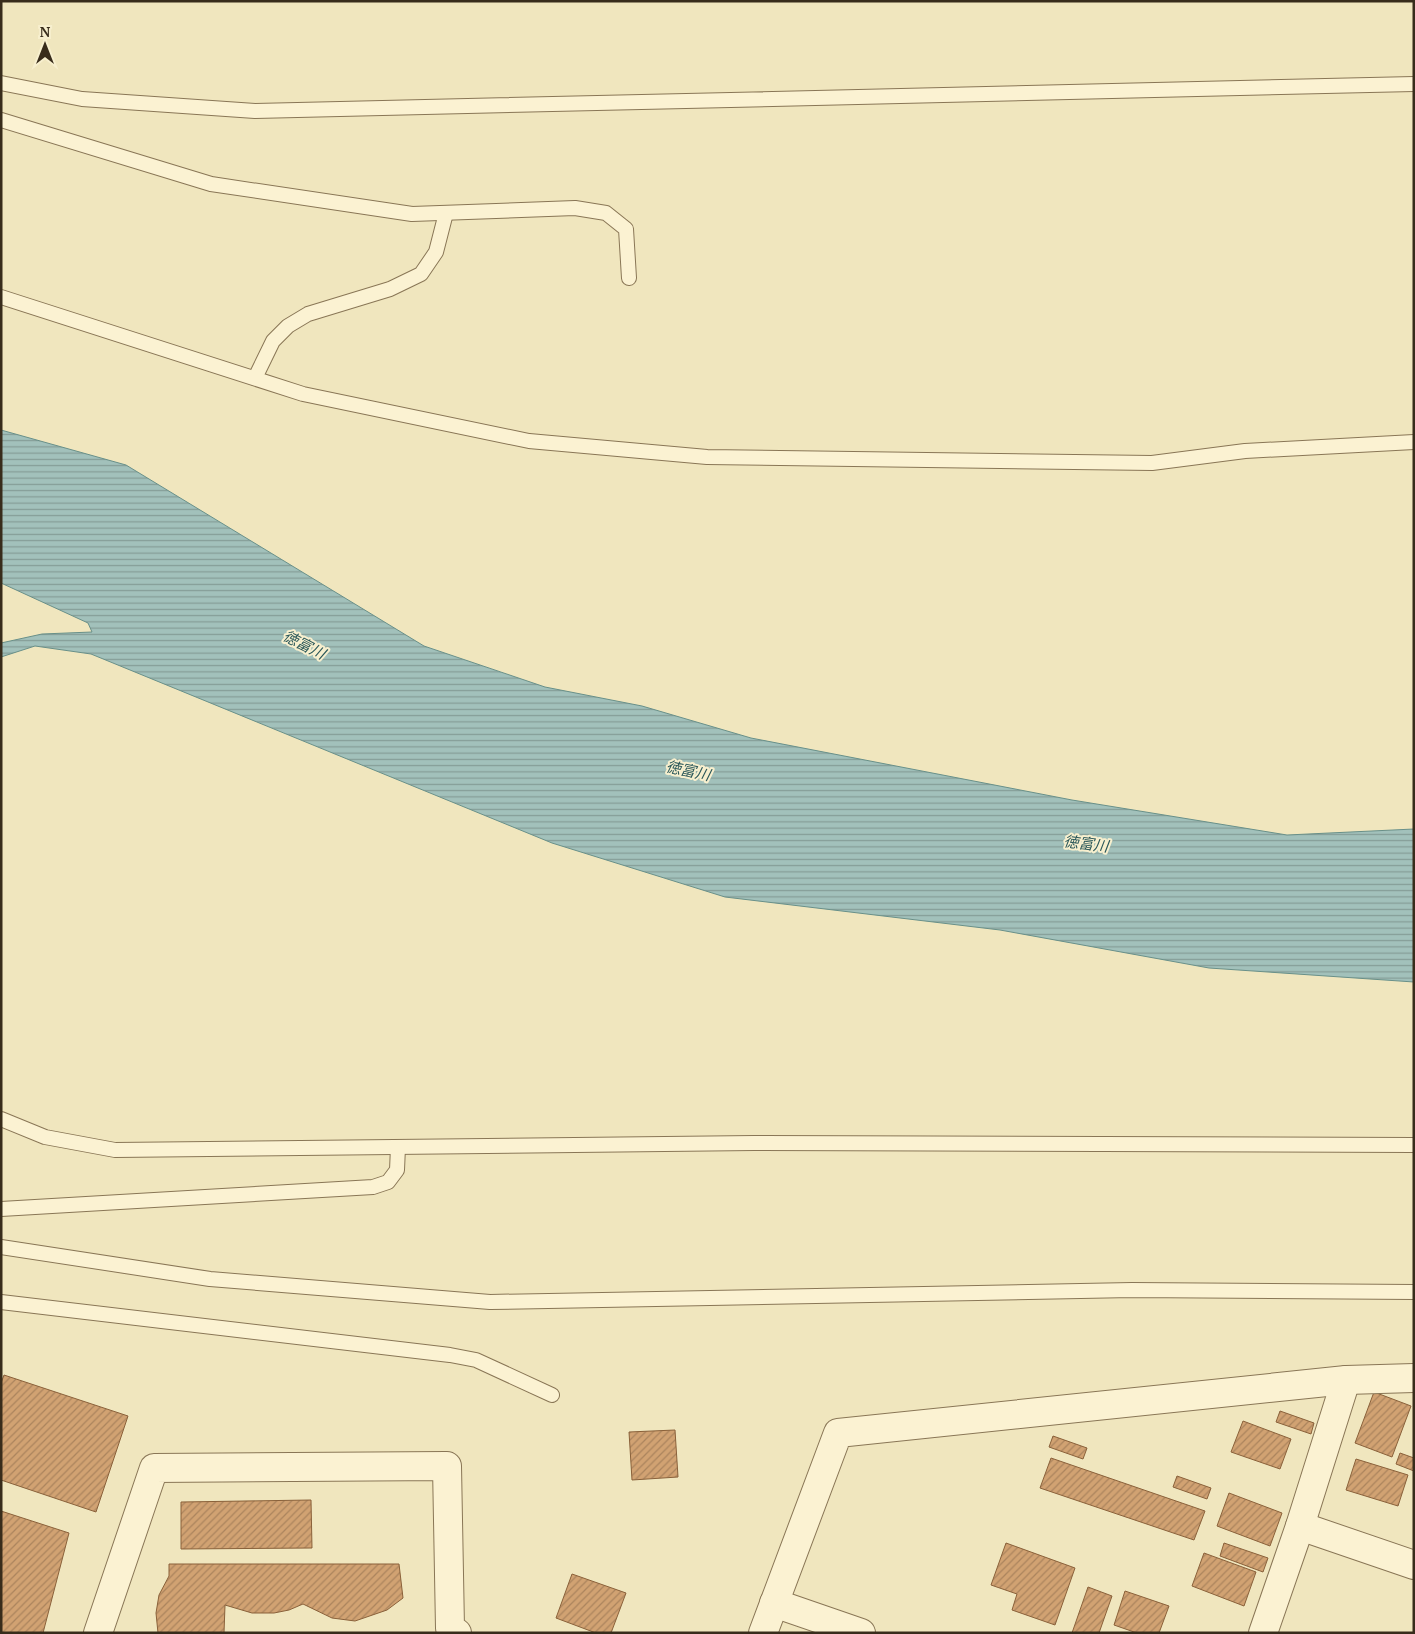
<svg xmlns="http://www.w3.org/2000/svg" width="1415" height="1634" viewBox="0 0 1415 1634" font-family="'PT Serif','Noto Sans JP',serif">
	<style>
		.water { fill: url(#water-rules); stroke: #699089 }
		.building { fill: url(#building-hatch); stroke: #8a613a }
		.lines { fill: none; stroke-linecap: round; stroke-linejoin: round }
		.service-casing { stroke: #897656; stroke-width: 16 }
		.minor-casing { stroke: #897656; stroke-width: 30 }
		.service { stroke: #fbf2d2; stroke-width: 14 }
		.minor { stroke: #fbf2d2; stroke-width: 28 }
		.labels { text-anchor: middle; stroke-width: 4; stroke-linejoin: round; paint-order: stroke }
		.water-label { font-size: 15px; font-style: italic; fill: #2a5759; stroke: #f7efce }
	</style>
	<defs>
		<pattern id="water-rules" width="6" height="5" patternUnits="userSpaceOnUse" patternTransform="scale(1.25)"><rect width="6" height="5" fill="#a2c1bb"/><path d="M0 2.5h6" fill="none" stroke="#859d97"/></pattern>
		<pattern id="building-hatch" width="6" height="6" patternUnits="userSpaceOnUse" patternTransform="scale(1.25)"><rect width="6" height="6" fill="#d1a272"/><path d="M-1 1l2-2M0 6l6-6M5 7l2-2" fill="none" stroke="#ab845d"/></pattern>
	</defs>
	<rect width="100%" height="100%" fill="#f0e6be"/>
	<path class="water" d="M1,430L126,465L424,646L545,687L642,706L751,738L1072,800L1287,835L1414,829V982L1209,968L1000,930L725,897L552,843L91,654L35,646L1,657V643L42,634L92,632L88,623L1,583Z"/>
	<g class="building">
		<path d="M4,1375L128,1416L96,1512L1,1480V1383Z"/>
		<path d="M1374,1392L1411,1406L1392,1457L1355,1443Z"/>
		<path d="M1280,1411L1314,1423L1311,1434L1276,1422Z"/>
		<path d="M1243,1421L1291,1439L1280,1469L1231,1452Z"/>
		<path d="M675,1430L678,1477L632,1480L629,1432Z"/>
		<path d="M1053,1436L1087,1448L1083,1459L1049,1447Z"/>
		<path d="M1400,1453L1414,1458V1471L1396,1464Z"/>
		<path d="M1051,1458L1205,1511L1194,1540L1040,1488Z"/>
		<path d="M1356,1459L1408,1475L1398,1506L1346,1490Z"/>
		<path d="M1177,1476L1211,1488L1207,1499L1173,1487Z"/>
		<path d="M1229,1493L1282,1513L1270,1546L1217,1526Z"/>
		<path d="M311,1500L312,1548L181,1549V1502Z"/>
		<path d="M1,1511L69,1533L43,1633H1Z"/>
		<path d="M1006,1543L1075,1568L1055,1625L1012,1610L1017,1594L991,1585Z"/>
		<path d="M1224,1543L1268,1558L1263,1572L1220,1556Z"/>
		<path d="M1204,1553L1256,1572L1244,1606L1192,1586Z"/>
		<path d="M169,1564H399L403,1598L387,1610L355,1621L332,1618L303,1604L289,1610L274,1613H252L225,1605L224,1633H158L156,1613L159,1595L169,1576Z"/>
		<path d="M572,1574L626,1593L611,1633H596L556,1618Z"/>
		<path d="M1088,1587L1112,1596L1099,1633H1072Z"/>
		<path d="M1125,1591L1169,1606L1159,1633H1137L1114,1625Z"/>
	</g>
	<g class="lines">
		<g class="service-casing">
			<g id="service">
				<path d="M1,83L82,99L255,111L1414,84"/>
				<path d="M1,120L211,184L412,214L575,208L606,213L626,229L629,278"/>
				<path d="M1,297L303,394L529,441L707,457L1152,463L1245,451L1414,442"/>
				<path d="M255,378L273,341L288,326L308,314L390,289L421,274L436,252L446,213"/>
				<path d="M1,1119L45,1137L115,1150L754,1143L1414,1145"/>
				<path d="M1,1209L373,1187L388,1182L397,1170L398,1147"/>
				<path d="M1,1247L210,1279L490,1302L1132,1290L1414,1292"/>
				<path d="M1,1302L450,1355L476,1360L552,1395"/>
			</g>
		</g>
		<g class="minor-casing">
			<g id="minor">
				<path d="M1300,1526L1414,1565"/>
				<path d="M774,1603L861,1633"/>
				<path d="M98,1633L154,1468L447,1466L450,1628L457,1633"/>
				<path d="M763,1633L838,1433L1346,1380L1414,1378"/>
				<path d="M1263,1633L1300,1526L1346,1380"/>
			</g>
		</g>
		<use href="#service" class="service"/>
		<use href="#minor" class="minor"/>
	</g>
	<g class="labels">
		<g class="water-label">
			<text transform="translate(304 645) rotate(27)" y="5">徳富川</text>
			<text transform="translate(688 771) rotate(12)" y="5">徳富川</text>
			<text transform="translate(1086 844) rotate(7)" y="5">徳富川</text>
		</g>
	</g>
	<rect width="1415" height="1634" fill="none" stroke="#382c1b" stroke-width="5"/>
	<g transform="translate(45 45)" stroke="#f7efce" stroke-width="4" paint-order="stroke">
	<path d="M0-4L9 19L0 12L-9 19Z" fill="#382c1b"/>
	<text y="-8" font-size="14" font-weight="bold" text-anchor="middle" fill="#382c1b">N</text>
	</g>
</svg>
